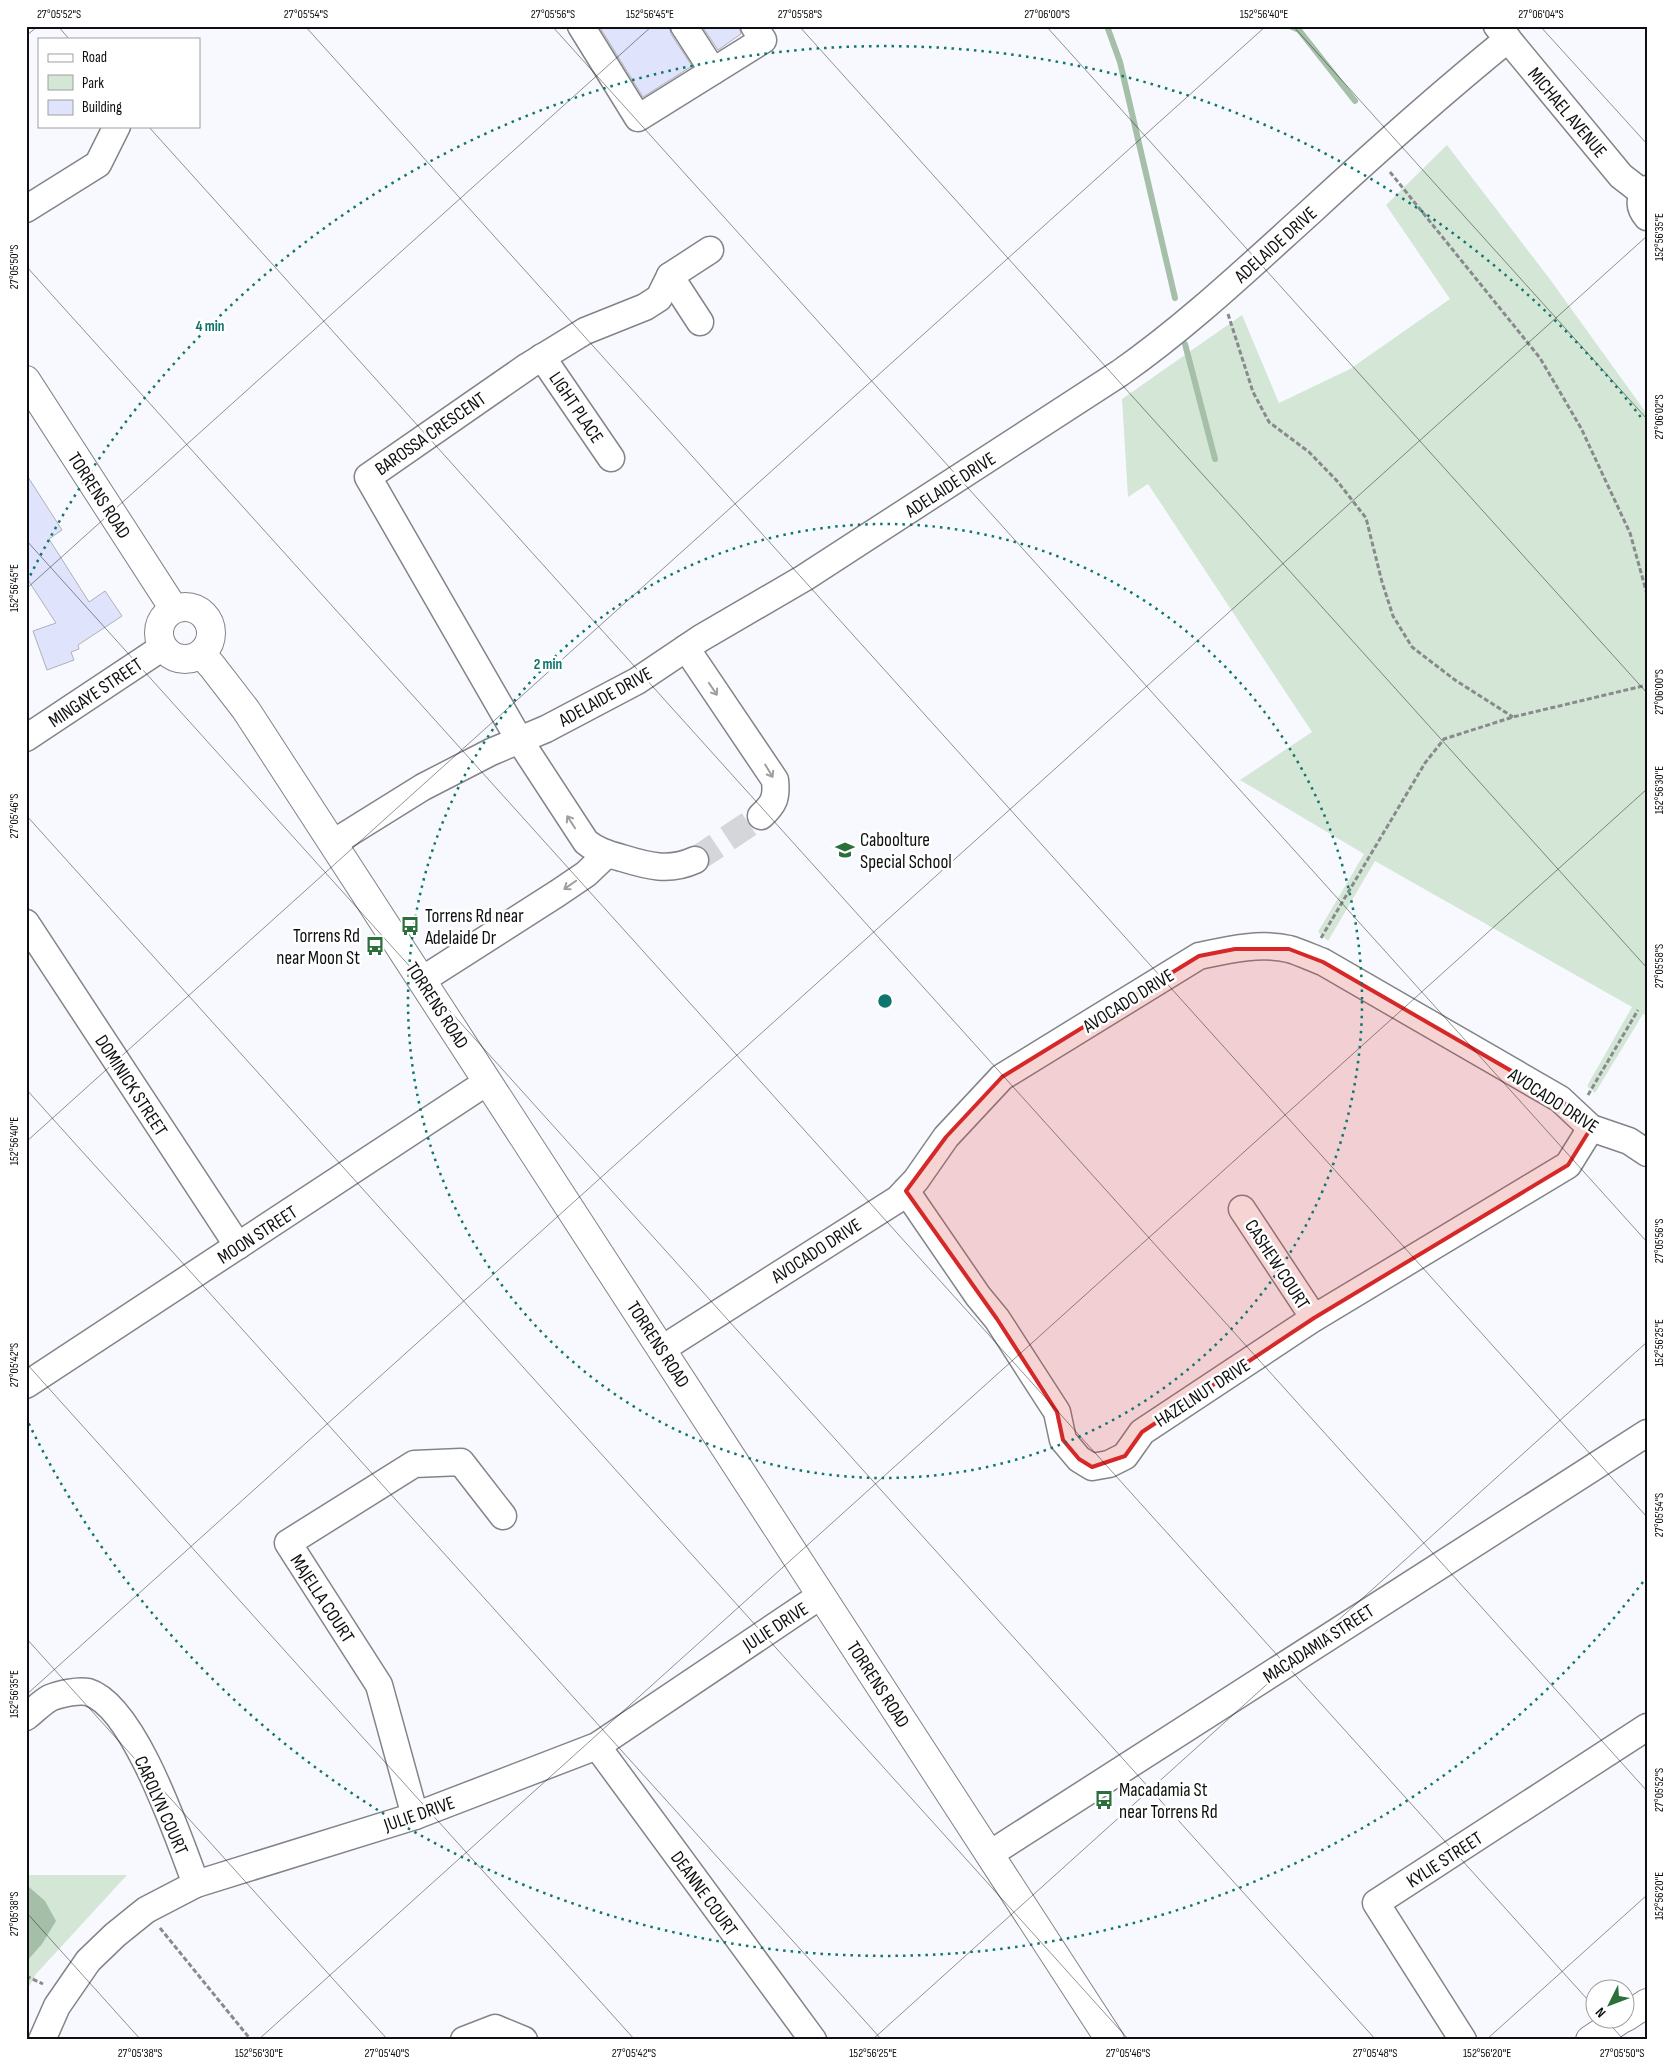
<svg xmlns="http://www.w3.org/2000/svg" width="1673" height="2066" viewBox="0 0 1673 2066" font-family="'Sofia Sans Condensed',sans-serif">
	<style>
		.green { fill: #d4e6d6 }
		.forest { fill: #a5bea8 }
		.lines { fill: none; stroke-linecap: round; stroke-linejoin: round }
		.stream { stroke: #a6bfa9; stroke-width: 6 }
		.building { fill: #dfe3fc; stroke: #b0b1b6 }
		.minor-tunnel { stroke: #d5d6da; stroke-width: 26; stroke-dasharray: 26 13; stroke-linecap: butt }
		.minor-casing { stroke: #838489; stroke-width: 29 }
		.major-casing { stroke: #838489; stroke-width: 30 }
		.path { stroke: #898a8d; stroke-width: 3; stroke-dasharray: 5 2.5; stroke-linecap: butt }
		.minor { stroke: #fff; stroke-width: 26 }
		.major { stroke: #fff; stroke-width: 28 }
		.oneway { stroke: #9f9f9f }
		.marked { fill: #d62828; fill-opacity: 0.2; stroke: #d62828; stroke-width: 4; stroke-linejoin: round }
		.ticks { fill: none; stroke: #0e0f10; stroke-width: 1; stroke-opacity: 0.45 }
		.ring { fill: none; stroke: #0f766e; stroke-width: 2.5; stroke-dasharray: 2.5 5 }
		.labels { text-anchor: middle; stroke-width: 5; stroke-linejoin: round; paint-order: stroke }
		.street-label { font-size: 19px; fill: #0e0f10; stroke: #fff }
		.poi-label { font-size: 19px; fill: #0e0f10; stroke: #fff; text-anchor: start }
		.centre { fill: #0f766e; stroke: #fff; stroke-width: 2.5 }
		.ring-label { font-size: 15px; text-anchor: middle; font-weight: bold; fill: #0f766e; stroke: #fff; stroke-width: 5; stroke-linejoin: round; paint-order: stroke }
		.neatline { fill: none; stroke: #0e0f10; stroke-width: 2 }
		.ticks-label { font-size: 12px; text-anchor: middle; fill: #0e0f10 }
	</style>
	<rect width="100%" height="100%" fill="#f8f9fe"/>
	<g class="green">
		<path d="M1447,145L1549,278L1647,414V1016L1643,1014L1595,1093L1587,1086L1632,1007L1375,861L1328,941L1318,932L1364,854L1240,780L1312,732L1148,484L1128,497L1122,399L1242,315L1279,403L1350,369L1450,299L1386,205Z"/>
		<path d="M26,1875H127L36,1974L26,1992Z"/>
	</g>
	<path class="forest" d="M26,1886L29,1887L45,1901L56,1921L42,1944L26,1962Z"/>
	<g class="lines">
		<g class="stream">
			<path d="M1107,26L1120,62L1175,298"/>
			<path d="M1290,26L1299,30L1355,101"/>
			<path d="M1185,344L1215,459"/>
		</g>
	</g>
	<g class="building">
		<path d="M599,26H669L671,34L692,66L643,97Z"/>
		<path d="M702,26H739L741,34L718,50Z"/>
		<path d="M26,474L62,530L49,539L89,602L105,591L122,616L78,645L79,649L71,652L74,660L47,670L33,631L56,623L26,577Z"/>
	</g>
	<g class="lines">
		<path class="minor-tunnel" d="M695,860L761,816"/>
		<g class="minor-casing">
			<g id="minor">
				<path d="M581,26L638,118L763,40L754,26"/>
				<path d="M684,26L713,71"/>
				<path d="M1497,26L1621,176L1643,193"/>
				<path d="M1647,189C1638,198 1639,208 1647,217"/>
				<path d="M26,209L98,164L117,126"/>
				<path d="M670,276L700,322"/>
				<path d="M542,357L611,458"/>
				<path d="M686,648L775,780C777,798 774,804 761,816"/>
				<path d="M26,738L163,647"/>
				<path d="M333,843L423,787L491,752L546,729L637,681L701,638L804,578L1120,373C1187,326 1247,269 1308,214C1373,154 1439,95 1508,39"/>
				<path d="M695,860C669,872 648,866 622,858C608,854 597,851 586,842L520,741L368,477L528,366L585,331L645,307L659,298L670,276L710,250"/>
				<path d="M26,923L238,1246"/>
				<path d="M422,980L558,893L586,874L607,854"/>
				<path d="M906,1191L978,1296L997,1319L1057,1412L1063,1440L1079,1459L1092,1467L1109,1464L1125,1456L1142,1432L1314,1318L1568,1165L1591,1128"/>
				<path d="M1242,1209L1314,1318"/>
				<path d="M662,1349L898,1199L916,1180L946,1137L1002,1077L1199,956C1227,950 1260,942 1289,949C1300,952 1312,958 1323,962L1560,1099L1591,1128L1629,1141L1647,1153"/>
				<path d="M26,1385L487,1082"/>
				<path d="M26,1717C34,1711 42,1702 50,1698C59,1694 78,1690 88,1692C135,1706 179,1840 196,1884"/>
				<path d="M597,1746L813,2040"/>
				<path d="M415,1816L379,1685L288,1543L414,1464L461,1462L503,1516"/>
				<path d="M990,1854L1647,1433"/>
				<path d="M42,2040L57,2006L88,1961L115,1935L146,1910L196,1884L415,1816L597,1746L820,1596"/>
				<path d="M464,2040L495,2028L524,2040"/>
				<path d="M1463,2040L1376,1903L1647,1727"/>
			</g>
		</g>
		<g class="major-casing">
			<g id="major">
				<path d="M26,380L174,609"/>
				<circle cx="185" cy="633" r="26"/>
				<path d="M201,654L212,666L246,710L1110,2040"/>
				<path d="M1626,2017L1647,2003"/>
				<path d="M1590,2040L1623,2018"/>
			</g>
		</g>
		<g class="path">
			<path d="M1390,172L1540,358L1581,428L1630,533L1647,594"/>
			<path d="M1228,314L1253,392L1269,422L1309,452L1338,482L1366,518L1382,582L1393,616L1412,647L1455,680L1513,717"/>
			<path d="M1321,938L1425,763L1444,739L1513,717L1647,685"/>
			<path d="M1588,1095L1638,1010"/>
			<path d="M160,1928L251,2040"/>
			<path d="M26,1976L43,1984"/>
		</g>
		<use href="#minor" class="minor"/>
		<use href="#major" class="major"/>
	</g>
	<defs><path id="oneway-shaft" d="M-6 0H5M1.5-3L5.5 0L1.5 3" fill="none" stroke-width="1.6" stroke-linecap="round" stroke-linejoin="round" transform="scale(1.25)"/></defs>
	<g class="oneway">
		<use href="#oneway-shaft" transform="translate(713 689) rotate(56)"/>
		<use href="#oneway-shaft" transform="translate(769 771) rotate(59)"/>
		<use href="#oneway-shaft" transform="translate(571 822) rotate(-123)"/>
		<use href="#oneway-shaft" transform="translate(570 885) rotate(145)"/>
	</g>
	<path class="marked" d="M1235,949H1289L1323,962L1560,1099L1591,1128L1568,1165L1314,1318L1142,1432L1125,1456L1092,1467L1079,1459L1063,1440L1057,1412L997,1319L906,1191L946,1137L1002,1077L1199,956Z"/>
	<path class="ticks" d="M58,26L69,39M305,26L1647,1517M552,26L1647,1242M799,26L1647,968M1046,26L1647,693M1293,26L1647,419M1540,26L1647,144M26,36L38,26M148,126L1647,1791M26,266L1596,2009M26,540L1376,2040M26,589L652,26M26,815L1129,2040M26,1089L882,2040M26,1142L1266,26M26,1363L635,2040M26,1638L388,2040M26,1695L1647,236M26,1912L141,2040M1604,2018L1624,2040M258,2040L1647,789M872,2040L1647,1342M1486,2040L1647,1895"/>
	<g class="ring">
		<circle cx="885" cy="1001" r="477"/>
		<path d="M1643 1582A955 955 0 0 1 27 1420M27 582A955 955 0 0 1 1643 420"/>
	</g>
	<defs>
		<g id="school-bare" transform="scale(1.5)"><path d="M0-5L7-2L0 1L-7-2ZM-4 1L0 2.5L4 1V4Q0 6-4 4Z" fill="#2b6f3a" stroke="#fff" stroke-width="2.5" paint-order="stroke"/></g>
		<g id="bus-bare" transform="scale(1.5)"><path d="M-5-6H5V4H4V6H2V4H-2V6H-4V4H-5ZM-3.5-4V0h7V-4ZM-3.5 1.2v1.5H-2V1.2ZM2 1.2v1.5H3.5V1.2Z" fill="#2b6f3a" stroke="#fff" stroke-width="2.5" paint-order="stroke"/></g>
	</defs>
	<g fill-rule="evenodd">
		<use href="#school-bare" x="845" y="850"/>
		<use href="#bus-bare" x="410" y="926"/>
		<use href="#bus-bare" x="375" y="946"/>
		<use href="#bus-bare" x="1104" y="1800"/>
	</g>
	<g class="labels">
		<g class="street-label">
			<text transform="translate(1568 112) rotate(50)" y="7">MICHAEL AVENUE</text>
			<text transform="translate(1275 244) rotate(-42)" y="7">ADELAIDE DRIVE</text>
			<text transform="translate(577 407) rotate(56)" y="7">LIGHT PLACE</text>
			<text transform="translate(430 433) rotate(-35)" y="7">BAROSSA CRESCENT</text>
			<text transform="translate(950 484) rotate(-33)" y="7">ADELAIDE DRIVE</text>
			<text transform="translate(100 495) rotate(57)" y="7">TORRENS ROAD</text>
			<text transform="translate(95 692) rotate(-34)" y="7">MINGAYE STREET</text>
			<text transform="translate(605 696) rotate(-29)" y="7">ADELAIDE DRIVE</text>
			<text transform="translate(1128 1000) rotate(-32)" y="7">AVOCADO DRIVE</text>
			<text transform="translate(438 1005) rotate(57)" y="7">TORRENS ROAD</text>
			<text transform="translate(132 1085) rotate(57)" y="7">DOMINICK STREET</text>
			<text transform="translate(1554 1100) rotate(33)" y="7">AVOCADO DRIVE</text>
			<text transform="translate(257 1234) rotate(-33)" y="7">MOON STREET</text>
			<text transform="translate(816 1250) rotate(-33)" y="7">AVOCADO DRIVE</text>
			<text transform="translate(1278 1264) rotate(57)" y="7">CASHEW COURT</text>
			<text transform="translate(659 1344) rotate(57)" y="7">TORRENS ROAD</text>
			<text transform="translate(1202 1392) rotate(-33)" y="7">HAZELNUT DRIVE</text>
			<text transform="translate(323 1598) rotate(57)" y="7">MAJELLA COURT</text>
			<text transform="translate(775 1626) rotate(-33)" y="7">JULIE DRIVE</text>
			<text transform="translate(1318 1643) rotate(-33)" y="7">MACADAMIA STREET</text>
			<text transform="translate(879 1684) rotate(57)" y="7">TORRENS ROAD</text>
			<text transform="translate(162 1805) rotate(66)" y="7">CAROLYN COURT</text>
			<text transform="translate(419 1813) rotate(-19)" y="7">JULIE DRIVE</text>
			<text transform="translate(1444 1859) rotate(-33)" y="7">KYLIE STREET</text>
			<text transform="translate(705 1893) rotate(54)" y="7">DEANNE COURT</text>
		</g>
		<g class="poi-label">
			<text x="860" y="846">Caboolture<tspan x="860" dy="22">Special School</tspan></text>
			<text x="425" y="922">Torrens Rd near<tspan x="425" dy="22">Adelaide Dr</tspan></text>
			<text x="360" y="942" text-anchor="end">Torrens Rd<tspan x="360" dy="22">near Moon St</tspan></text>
			<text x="1119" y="1796">Macadamia St<tspan x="1119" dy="22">near Torrens Rd</tspan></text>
		</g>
	</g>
	<circle cx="885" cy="1001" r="8" class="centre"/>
	<g class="ring-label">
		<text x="210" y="331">4 min</text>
		<text x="548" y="669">2 min</text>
	</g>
	<rect width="1673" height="2066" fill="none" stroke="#ffffff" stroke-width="55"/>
	<rect x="38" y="38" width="162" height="90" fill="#ffffff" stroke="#9f9f9f"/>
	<rect x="48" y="54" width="25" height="8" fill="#ffffff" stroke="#9f9f9f"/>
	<text x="82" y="62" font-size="15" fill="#0e0f10">Road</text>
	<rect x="48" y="75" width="25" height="15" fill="#d4e6d6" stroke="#9f9f9f"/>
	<text x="82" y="88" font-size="15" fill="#0e0f10">Park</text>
	<rect x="48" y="100" width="25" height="15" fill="#dfe3fc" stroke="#9f9f9f"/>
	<text x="82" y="112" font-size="15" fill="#0e0f10">Building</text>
	<g transform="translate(1610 2004) rotate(228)"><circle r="24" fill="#ffffff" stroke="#9f9f9f"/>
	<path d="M0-4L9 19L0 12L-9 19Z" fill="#2b6f3a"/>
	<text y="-8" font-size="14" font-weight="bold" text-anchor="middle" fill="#0e0f10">N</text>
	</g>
	<rect x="28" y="28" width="1618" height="2010" class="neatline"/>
	<g class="ticks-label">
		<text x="59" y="18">27°05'52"S</text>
		<text x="306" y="18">27°05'54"S</text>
		<text x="553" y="18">27°05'56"S</text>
		<text x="650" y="18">152°56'45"E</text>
		<text x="800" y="18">27°05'58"S</text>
		<text x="1047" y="18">27°06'00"S</text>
		<text x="1264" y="18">152°56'40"E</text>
		<text x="1541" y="18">27°06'04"S</text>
		<text transform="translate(1659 237) rotate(-90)" y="4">152°56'35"E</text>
		<text transform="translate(14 267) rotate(-90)" y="4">27°05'50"S</text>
		<text transform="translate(1659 417) rotate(-90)" y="4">27°06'02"S</text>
		<text transform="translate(14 588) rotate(-90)" y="4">152°56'45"E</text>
		<text transform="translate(1659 692) rotate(-90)" y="4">27°06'00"S</text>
		<text transform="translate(1659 790) rotate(-90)" y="4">152°56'30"E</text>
		<text transform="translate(14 816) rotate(-90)" y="4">27°05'46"S</text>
		<text transform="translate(1659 966) rotate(-90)" y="4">27°05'58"S</text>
		<text transform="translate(14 1141) rotate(-90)" y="4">152°56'40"E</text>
		<text transform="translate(1659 1241) rotate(-90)" y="4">27°05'56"S</text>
		<text transform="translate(1659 1343) rotate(-90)" y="4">152°56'25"E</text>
		<text transform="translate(14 1365) rotate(-90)" y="4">27°05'42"S</text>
		<text transform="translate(1659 1515) rotate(-90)" y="4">27°05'54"S</text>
		<text transform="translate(14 1694) rotate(-90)" y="4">152°56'35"E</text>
		<text transform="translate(1659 1790) rotate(-90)" y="4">27°05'52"S</text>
		<text transform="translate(1659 1896) rotate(-90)" y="4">152°56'20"E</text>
		<text transform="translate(14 1914) rotate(-90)" y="4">27°05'38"S</text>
		<text x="140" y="2057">27°05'38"S</text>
		<text x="259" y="2057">152°56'30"E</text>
		<text x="387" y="2057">27°05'40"S</text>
		<text x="634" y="2057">27°05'42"S</text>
		<text x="873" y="2057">152°56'25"E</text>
		<text x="1128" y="2057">27°05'46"S</text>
		<text x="1375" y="2057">27°05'48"S</text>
		<text x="1487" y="2057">152°56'20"E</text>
		<text x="1622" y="2057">27°05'50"S</text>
	</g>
</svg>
